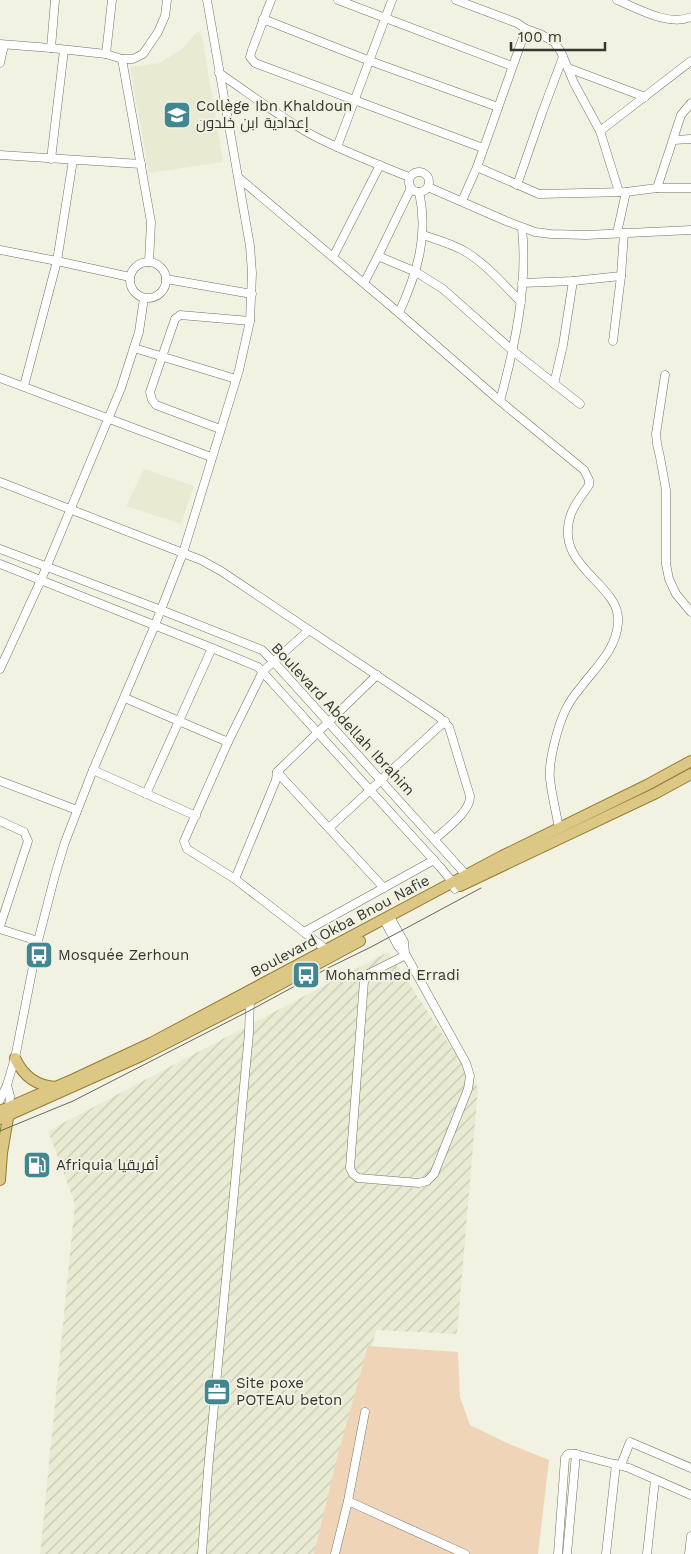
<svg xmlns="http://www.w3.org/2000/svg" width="691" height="1554" viewBox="0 0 691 1554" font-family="'Work Sans',Cairo,sans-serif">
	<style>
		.built { fill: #e9ead2 }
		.industrial { fill: url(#industrial-furrows) }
		.green { fill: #efd4b7 }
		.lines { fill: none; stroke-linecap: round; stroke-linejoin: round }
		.minor-casing { stroke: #737365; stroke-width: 9 }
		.major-casing { stroke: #947c31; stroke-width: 12 }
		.minor { stroke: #fff; stroke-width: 8 }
		.major { stroke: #ddc784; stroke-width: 10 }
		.tram { stroke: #67675e; stroke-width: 1 }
		.labels { text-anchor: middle; stroke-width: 4; stroke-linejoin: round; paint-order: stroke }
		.poi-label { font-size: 15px; fill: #363630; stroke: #f1f2e2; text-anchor: start }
		.street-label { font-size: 15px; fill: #363630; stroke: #f1f2e2 }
	</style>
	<defs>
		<pattern id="industrial-furrows" width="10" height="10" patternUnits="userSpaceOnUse" patternTransform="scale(1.25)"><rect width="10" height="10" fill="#e9ead2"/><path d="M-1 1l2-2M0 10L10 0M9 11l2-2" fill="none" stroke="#c8c9b5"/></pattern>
	</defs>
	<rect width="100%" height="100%" fill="#f1f2e2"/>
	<g class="built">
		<path d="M198,31L202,36L223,162L149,173L130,67L160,63L182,49Z"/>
		<path d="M144,469L194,486L181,524L126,506Z"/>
	</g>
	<path class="industrial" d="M388,952L478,1088L457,1334L376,1330L325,1554H40L75,1204L48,1131Z"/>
	<path class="green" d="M368,1346L458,1352L460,1397L470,1425L507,1443L549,1460L538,1554H314L337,1458Z"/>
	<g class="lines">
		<g class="minor-casing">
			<g id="minor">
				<path d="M271,0L252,50L250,57L255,63L483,148"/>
				<path d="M338,0L512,66"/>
				<path d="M456,0L517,23L526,29L540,34L554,42L561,52L574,83L600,131L619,192"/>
				<path d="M617,0C637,8 669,27 691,17"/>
				<path d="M263,19L370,61L498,107"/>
				<path d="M0,44L51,48L106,54L122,59H133L143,54L158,32L165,16L167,0"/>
				<path d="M51,48L55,0"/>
				<path d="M106,54L112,0"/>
				<path d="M122,59L151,222L149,262"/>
				<path d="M0,63L4,45"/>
				<path d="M568,68L645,97"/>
				<path d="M219,73C250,94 281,118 314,136C345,152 377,164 409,177"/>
				<path d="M600,131L691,61"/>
				<path d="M674,140L691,139"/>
				<path d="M337,147L392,0"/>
				<path d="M0,155L141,164"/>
				<path d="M51,159L64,50"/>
				<path d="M477,167L539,194L626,192L657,188H691"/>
				<circle cx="419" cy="182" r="10"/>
				<path d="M239,178L399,313L500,401L584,470L589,480V485C583,494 575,503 571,514C552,568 622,583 618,623C616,650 596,667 581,687C575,694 570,701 566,709C558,725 548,762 550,779C552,796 556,812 559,828"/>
				<path d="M517,185L542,113L563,57"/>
				<path d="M428,187L506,221L535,232L551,234L586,235L691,230"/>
				<path d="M657,188L681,115L691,103"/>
				<path d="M462,201L477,167L526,29"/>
				<path d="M617,233L626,192"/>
				<path d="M423,235C438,240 453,244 466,252C487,265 504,285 521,302"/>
				<path d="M0,250L57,261L130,277"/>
				<path d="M378,256L416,272L443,289L513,351L580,404"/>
				<path d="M333,257L380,165"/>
				<circle cx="148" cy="280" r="18"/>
				<path d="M166,279L252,294"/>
				<path d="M364,283L378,256L411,188"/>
				<path d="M522,283L573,281L621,276"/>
				<path d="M399,313C417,273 429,236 419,192"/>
				<path d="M613,341L621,276L624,233"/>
				<path d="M134,348L236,379"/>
				<path d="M665,375L656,434L657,444L660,457L666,490V564L669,579L676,594L691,612"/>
				<path d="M0,378L211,457"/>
				<path d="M554,384L563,345L573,281"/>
				<path d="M24,386L57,261L73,160"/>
				<path d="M500,401C515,346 528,285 522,228"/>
				<path d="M220,429L156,405L152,400L150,392L175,319L180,315L250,321"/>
				<path d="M0,482L201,560L221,571L439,717L449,727L470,796C471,811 446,829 435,839"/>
				<path d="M0,549L161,610L262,650L273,661L468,877"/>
				<path d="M0,564L212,648L258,667L440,867L450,879L455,889"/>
				<path d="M309,630L263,671L228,742L184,841L187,849L235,879L327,950"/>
				<path d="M0,669L41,580L121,388L139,332L144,298"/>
				<path d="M125,698L228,742"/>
				<path d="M93,770L196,816"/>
				<path d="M277,772L384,888"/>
				<path d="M0,781L77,810"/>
				<path d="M146,794L212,648"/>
				<path d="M0,821L24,832L28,841L0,926"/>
				<path d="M329,828L445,721"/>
				<path d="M235,879L276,780L277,772L377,675"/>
				<path d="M390,917L404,942L405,953"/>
				<path d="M384,920L398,946L406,955L466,1063L470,1076L468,1089L434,1174L427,1181L419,1183L358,1178L353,1174L350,1168L364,981L368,974L406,955"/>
				<path d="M0,929L38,941"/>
				<path d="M304,932L434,860"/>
				<path d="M7,1085L10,1096L9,1107"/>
				<path d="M0,1100L7,1085L15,1058L38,941L55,875L65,842L93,770L155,625L183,553L239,370L250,321L252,273L250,246L207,0"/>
				<path d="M621,1465L630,1442L691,1468"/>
				<path d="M348,1501L465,1554"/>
				<path d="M202,1554L208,1470L249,1033L250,998"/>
				<path d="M335,1554L348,1501L365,1412"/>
				<path d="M558,1554L565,1458L568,1454H576L629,1468L691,1495"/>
				<path d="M567,1554L576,1454"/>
				<path d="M606,1554L616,1464"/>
				<path d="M647,1554L655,1480"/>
				<path d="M689,1554L691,1536"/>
			</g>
		</g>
		<g class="major-casing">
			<g id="major">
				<path d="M460,886L656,793L691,774"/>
				<path d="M15,1058C23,1076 37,1086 56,1087"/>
				<path d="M0,1111L74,1079L151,1043L502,856L647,785L691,761"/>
				<path d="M0,1119L141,1056L249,1001L360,941"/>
				<path d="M0,1180L2,1153L9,1112"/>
			</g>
		</g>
		<use href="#minor" class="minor"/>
		<use href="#major" class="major"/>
		<path class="tram" d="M0,1131L73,1101L249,1011L330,967L371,947L481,888"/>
	</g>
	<defs>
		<g id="school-square" transform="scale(1.4375)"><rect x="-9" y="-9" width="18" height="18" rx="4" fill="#418791" stroke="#f1f2e2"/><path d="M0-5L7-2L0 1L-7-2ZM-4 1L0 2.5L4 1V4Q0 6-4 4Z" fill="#fff"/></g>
		<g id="bus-square" transform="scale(1.4375)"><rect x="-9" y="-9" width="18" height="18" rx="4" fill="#418791" stroke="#f1f2e2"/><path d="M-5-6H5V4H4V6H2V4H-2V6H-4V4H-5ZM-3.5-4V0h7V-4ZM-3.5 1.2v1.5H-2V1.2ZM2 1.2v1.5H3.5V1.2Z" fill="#fff"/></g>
		<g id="fuel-square" transform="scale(1.4375)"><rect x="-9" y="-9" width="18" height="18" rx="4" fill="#418791" stroke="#f1f2e2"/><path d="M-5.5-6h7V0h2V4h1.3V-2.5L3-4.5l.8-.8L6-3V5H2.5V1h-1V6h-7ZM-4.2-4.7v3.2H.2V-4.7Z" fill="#fff"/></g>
		<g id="office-square" transform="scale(1.4375)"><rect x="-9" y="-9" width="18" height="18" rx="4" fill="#418791" stroke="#f1f2e2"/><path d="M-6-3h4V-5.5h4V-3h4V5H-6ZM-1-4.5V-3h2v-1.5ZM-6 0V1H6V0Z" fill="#fff"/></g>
	</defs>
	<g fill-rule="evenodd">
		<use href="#school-square" x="177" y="115"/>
		<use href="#bus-square" x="39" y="955"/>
		<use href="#bus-square" x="306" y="975"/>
		<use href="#fuel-square" x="37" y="1165"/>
		<use href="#office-square" x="217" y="1392"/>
	</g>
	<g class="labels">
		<g class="poi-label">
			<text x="196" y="111">Collège Ibn Khaldoun<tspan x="196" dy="17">إعدادية ابن خلدون</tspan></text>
			<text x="58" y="960">Mosquée Zerhoun</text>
			<text x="325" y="980">Mohammed Erradi</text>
			<text x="56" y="1170">Afriquia أفريقيا</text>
			<text x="236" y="1388">Site poxe<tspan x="236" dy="17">POTEAU beton</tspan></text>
		</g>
		<g class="street-label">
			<text transform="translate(343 719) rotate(47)" y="5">Boulevard Abdellah Ibrahim</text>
			<text transform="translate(340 926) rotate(-28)" y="5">Boulevard Okba Bnou Nafie</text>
		</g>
	</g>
	<path d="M511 42v8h94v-8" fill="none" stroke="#363630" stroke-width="2.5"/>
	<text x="518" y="42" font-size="15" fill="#363630" stroke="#f1f2e2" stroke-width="4" paint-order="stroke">100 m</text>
</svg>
